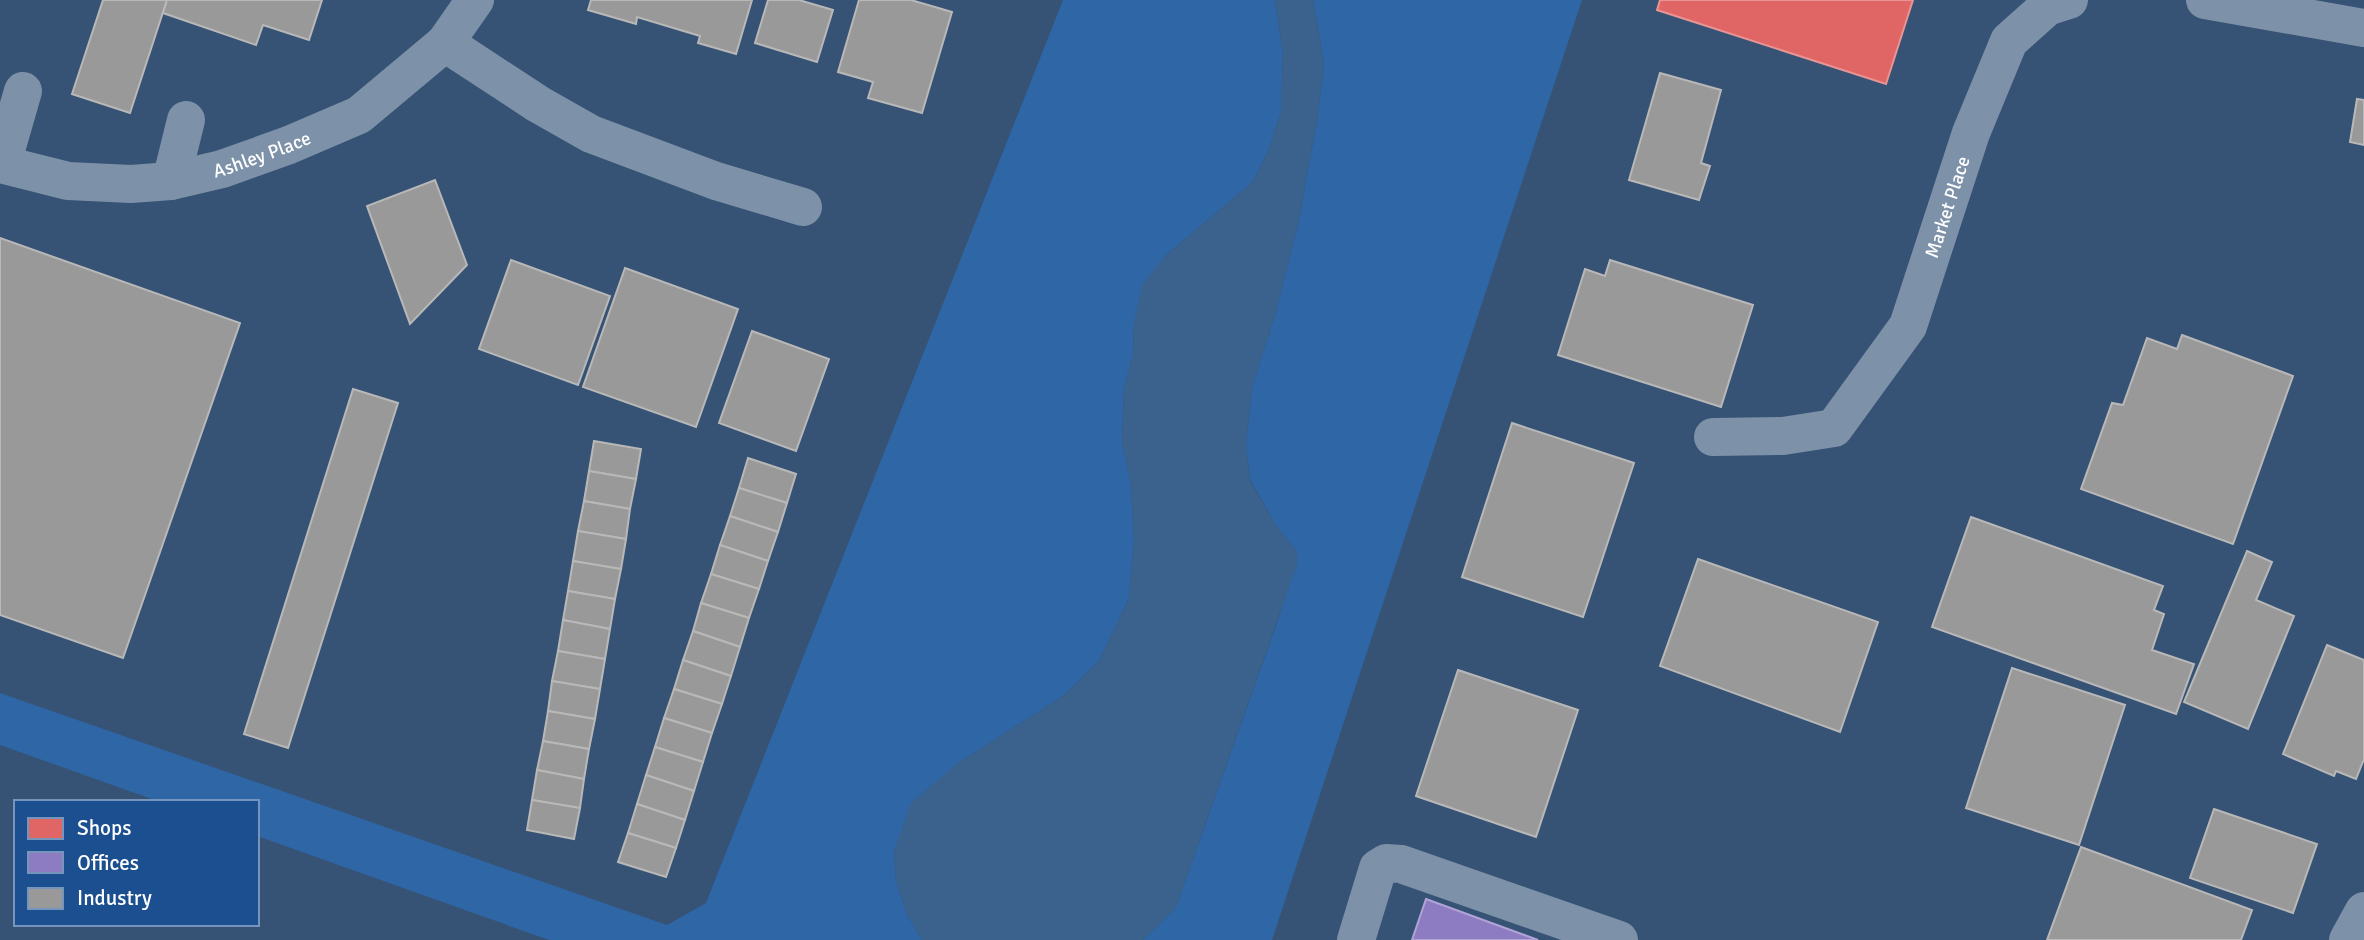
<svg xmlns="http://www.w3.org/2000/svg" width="2364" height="940" viewBox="0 0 2364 940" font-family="Signika,sans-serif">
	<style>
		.green { fill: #2f66a5 }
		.water { fill: #3b618d }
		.shops { fill: #e06666; stroke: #e99494; stroke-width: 2 }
		.offices { fill: #8e7cc3; stroke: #b0a3d5; stroke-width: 2 }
		.industry { fill: #999; stroke: #b8b8b8; stroke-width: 2 }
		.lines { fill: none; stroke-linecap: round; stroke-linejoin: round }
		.minor { stroke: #7d92a8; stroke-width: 38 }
		.labels { text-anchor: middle; stroke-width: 7; stroke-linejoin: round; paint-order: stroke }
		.street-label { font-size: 19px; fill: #fff; stroke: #1b4f8f }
	</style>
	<rect width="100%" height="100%" fill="#365274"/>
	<g class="green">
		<path d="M1063,0H1275L1283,53L1281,112L1269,149L1253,182L1166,255L1134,323L1133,355L1124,388L1122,442L1131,485L1134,540L1129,598L1099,661L1063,696L957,764L894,851L896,881L907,914L922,940H549L257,836V802H160L0,745V693L667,925L706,903Z"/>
		<path d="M1313,0H1582L1272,940H1143L1176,907L1280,614L1297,552L1275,524L1250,479L1246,446L1252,387L1275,315L1298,224L1317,120L1324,63Z"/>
	</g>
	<path class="water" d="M1275,0H1313L1324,63L1317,120L1298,224L1275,315L1252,387L1246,446L1250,480L1275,524L1297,552V565L1176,907L1143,940H922L907,914L896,881L894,851L911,803L957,764L1063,696L1099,661L1129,598L1134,540L1131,485L1122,442L1124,388L1133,355L1134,323L1142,285L1166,255L1253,182L1269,149L1281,112L1283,53Z"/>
	<path class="shops" d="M1660,0H1913L1886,84L1657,10Z"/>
	<path class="offices" d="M1426,899L1538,940H1412Z"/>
	<g class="industry">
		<path d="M103,0H167L130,113L72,94Z"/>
		<path d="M167,0H322L309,40L263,25L256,45L163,13Z"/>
		<path d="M591,0H752L736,54L698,43L700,36L637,17L636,24L588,10Z"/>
		<path d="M768,0H799L833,10L817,62L755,43Z"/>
		<path d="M859,0H911L952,12L922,113L868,98L873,82L838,72Z"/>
		<path d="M1660,73L1721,90L1701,163L1710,166L1699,200L1629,180Z"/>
		<path d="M2357,99L2364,100V145L2350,142Z"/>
		<path d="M435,180L467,265L410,324L367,206Z"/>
		<path d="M0,238L240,323L123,658L0,615Z"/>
		<path d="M511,260L610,296L578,385L479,349Z"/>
		<path d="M1610,260L1753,305L1721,407L1558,355L1585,269L1605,276Z"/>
		<path d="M625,268L738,309L696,427L583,387Z"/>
		<path d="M752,331L829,359L796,451L719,423Z"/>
		<path d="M2182,335L2293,376L2233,544L2081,489L2112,403L2123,405L2147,338L2177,349Z"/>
		<path d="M353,389L398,403L288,748L244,734Z"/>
		<path d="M1512,423L1634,463L1583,617L1462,577Z"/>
		<path d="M594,441L641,449L636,479L589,471Z"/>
		<path d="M748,458L796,474L787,503L739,488Z"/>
		<path d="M589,471L636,479L630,509L584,501Z"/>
		<path d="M739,488L787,503L778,532L730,516Z"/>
		<path d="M584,501L630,509L626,539L578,531Z"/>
		<path d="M730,516L778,532L768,561L720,545Z"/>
		<path d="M1971,517L2163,586L2154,610L2164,614L2152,650L2194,664L2176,714L1932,627Z"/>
		<path d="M578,531L626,539L621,569L573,561Z"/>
		<path d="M720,545L768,561L759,589L711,574Z"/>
		<path d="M2247,551L2272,562L2256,600L2294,616L2248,729L2184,702Z"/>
		<path d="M1698,559L1878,622L1840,732L1660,666Z"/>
		<path d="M573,561L621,569L615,599L568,591Z"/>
		<path d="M711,574L759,589L749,618L701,603Z"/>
		<path d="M568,591L615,599L610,629L563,620Z"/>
		<path d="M701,603L749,618L740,647L693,631Z"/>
		<path d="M563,620L610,629L605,659L558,651Z"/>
		<path d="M693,631L740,647L731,676L683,660Z"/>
		<path d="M2327,645L2364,660V759L2356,779L2336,771L2334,776L2283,754Z"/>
		<path d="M558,651L605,659L600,689L552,681Z"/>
		<path d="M683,660L731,676L722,704L674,689Z"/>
		<path d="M2012,668L2125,705L2079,845L1966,808Z"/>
		<path d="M1458,670L1578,710L1536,837L1416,796Z"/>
		<path d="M552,681L600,689L595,719L548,711Z"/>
		<path d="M674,689L722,704L712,733L664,718Z"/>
		<path d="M548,711L595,719L589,749L543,741Z"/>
		<path d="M664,718L712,733L703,762L655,747Z"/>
		<path d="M543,741L589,749L584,779L537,770Z"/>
		<path d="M655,747L703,762L694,791L646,775Z"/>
		<path d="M537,770L584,779L580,808L532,800Z"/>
		<path d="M646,775L694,791L685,820L637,804Z"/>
		<path d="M532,800L580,808L574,839L527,830Z"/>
		<path d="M637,804L685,820L676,848L628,833Z"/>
		<path d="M2214,809L2317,844L2293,913L2190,878Z"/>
		<path d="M628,833L676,848L666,877L618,862Z"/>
		<path d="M2081,847L2252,910L2241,940H2047Z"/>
	</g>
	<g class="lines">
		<g class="minor">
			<path d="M2205,0L2364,28"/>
			<path d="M445,43L538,104L591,134L716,181L803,207"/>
			<path id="s1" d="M0,164L68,181L131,184L171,181L222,169L289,145L359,115L445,43L475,0"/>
			<path d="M2,164L23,91"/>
			<path d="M171,181L186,120"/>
			<path id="s2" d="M1713,437L1783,436L1834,428L1908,326L1971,133L2009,41L2047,7L2069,0"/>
			<path d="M1356,940L1378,868L1386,863L1401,864L1619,940"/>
			<path d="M2348,940L2364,911"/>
		</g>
	</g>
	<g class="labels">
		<g class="street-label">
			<text dy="7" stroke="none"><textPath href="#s1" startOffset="268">Ashley Place</textPath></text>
			<text dy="7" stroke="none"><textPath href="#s2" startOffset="373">Market Place</textPath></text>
		</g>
	</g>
	<rect x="14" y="800" width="245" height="126" fill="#1b4f8f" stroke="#7695bc" stroke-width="2"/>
	<rect x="28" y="818" width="35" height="21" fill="#e06666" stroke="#7695bc" stroke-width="2"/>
	<text x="77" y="835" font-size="21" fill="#ffffff">Shops</text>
	<rect x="28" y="852" width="35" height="21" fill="#8e7cc3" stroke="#7695bc" stroke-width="2"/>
	<text x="77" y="870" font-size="21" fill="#ffffff">Offices</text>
	<rect x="28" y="888" width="35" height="21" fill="#999999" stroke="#7695bc" stroke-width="2"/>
	<text x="77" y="905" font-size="21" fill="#ffffff">Industry</text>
</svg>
